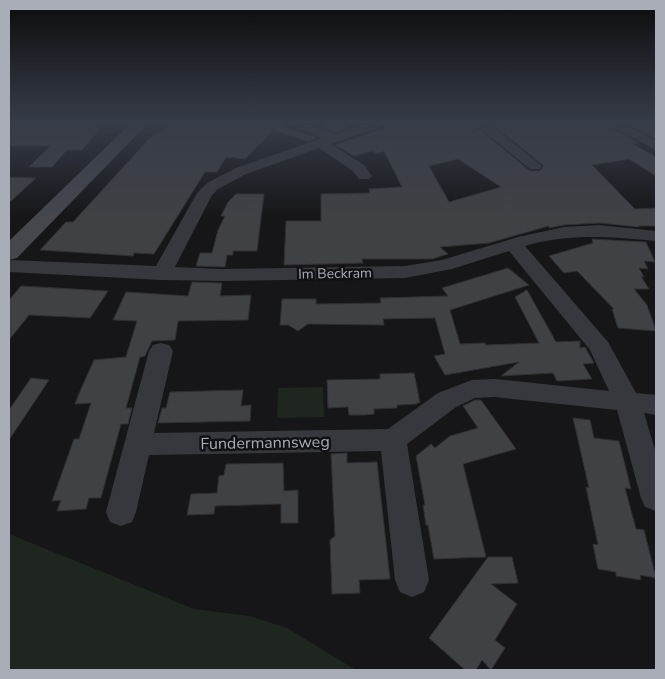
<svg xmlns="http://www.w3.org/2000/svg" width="665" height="679" viewBox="0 0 665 679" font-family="'Nunito Sans',sans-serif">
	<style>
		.green { fill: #1e261f }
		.building { fill: #404145; stroke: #303034; fill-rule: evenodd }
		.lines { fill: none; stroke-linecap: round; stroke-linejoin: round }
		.minor { fill: #37383d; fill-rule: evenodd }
		.secondary { fill: #45474d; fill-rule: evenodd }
		.labels { text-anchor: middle; stroke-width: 5; stroke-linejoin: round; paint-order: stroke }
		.street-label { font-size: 14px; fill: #a8adb8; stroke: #111113 }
		.near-street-label { font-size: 16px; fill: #a8adb8; stroke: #111113 }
	</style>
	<rect width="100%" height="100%" fill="#161618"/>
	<g class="green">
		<path d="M323,387L324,417L277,418L278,388Z"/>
		<path d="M9,534L194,609L249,616L287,628L356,670H9Z"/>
	</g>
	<g class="building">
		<path d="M9,122H106L82,150H67L52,167H29L50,146H9Z"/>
		<path d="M176,122H284L287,127L317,138L307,141L273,130L245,159L226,157L217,172H205L154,254L134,253L133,256L40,250L66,222H73L149,139Z"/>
		<path d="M310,122H363L335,132Z"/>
		<path d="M391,122H470L530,171H540L544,166L490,122H556L560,124L571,122H602L639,143L633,144L656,157V176L629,159L592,165L635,209L656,208V226H638L639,227L599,223L564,225L549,228V226L489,243L440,247L448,254L432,259H362L363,263L284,265L286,221H321V194L370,193L369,189L402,187L384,151L377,154L372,151L354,156L335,145L388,127ZM458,159L501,187L449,202L429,166Z"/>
		<path d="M624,122H650L656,125V139Z"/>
		<path d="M9,177L36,178L9,203Z"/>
		<path d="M236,194H264L257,251H233V255H227L225,267L196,266L200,253H212L218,230L225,216H221L228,202Z"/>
		<path d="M592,239L646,242L655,262L644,261L648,269L639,268L644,277L641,276L649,289H634L647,305L656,331L618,328L612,309H614L577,271L564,273L549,256L593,243Z"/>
		<path d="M508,268L529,285L450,310L460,344L485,343L486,345L539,343L515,297L527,290L556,342L580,341V348L585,347L594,363L583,364L592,379L557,381L553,373L501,376L519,362L445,375L434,356L445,354L435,318L383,319L384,325L308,324L298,331L288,325H280L282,299H316V304L381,303L380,298L448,296L442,288Z"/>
		<path d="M192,282L222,283L220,296L251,295L248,320L178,321L175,340L152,341L145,356L140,357L126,408H132L128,424H121L101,498H89L86,509L57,511L61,500L52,501L74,439H79L91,403L75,404L81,389L94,360L126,357L137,321L113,320L126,292L188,296Z"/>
		<path d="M21,286L108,291L90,318L29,315L9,340V300Z"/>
		<path d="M414,373L420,403H416L417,404L397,405V408L374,409V414L365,415H349L348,407L328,408L327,380L380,379V374Z"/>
		<path d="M31,378L49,380L9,440V410Z"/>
		<path d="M243,390L241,406L251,405L250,421L158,423L162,408H166L170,392Z"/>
		<path d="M475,400H481L516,449L463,464L486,557L434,559L428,525H426L423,505H425L416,456L431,444L435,448L450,436L478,428L463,406Z"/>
		<path d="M573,418L590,420L594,438L619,441L631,489L625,488L636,529L644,530L656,578L640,575L641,580L616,576V572L598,569L593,544L598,545L586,487L589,488Z"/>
		<path d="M347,453V463L377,462L390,579L359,580L360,593L332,594L330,540L335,536L331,454Z"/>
		<path d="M283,463L284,491L298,490V523H281V504L215,506L214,514L187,515L191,494L217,493L219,476L224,475L226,464Z"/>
		<path d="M488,557H512L518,583L491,584L517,604L495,640L505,648L491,670L482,660L476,670H465L429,638Z"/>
	</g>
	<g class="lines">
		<g class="minor">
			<path d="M286,122H304L335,134L369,122H389L387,125L331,144L364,165L372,176L369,179H359L353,171L319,148L246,174L218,189L212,195L175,267L221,269L405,266L442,260L518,237L564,227L599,225L656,231V241C611,237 569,233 525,246L608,342L636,393L656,395V415L644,413L656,453V511L645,507L641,498L617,410L495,397L475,398L456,407L407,444L429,580L424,592L412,597L400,592L395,580L381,451L149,455L136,512L132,522L121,526L110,522L106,512L149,351L153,345L161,343L169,345L173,351L154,433L388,429L438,393L472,380L495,379L609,391L590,350L509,251L452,269L405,278L221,281L162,280L9,272V260L156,266L197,193L207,183L236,168L322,138L288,125Z"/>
			<path d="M472,122L490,124L542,166L540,169H530Z"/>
			<path d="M604,122H620L656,141V150Z"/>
		</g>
		<path class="secondary" d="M132,122H149L17,258L9,260V241Z"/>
	</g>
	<linearGradient id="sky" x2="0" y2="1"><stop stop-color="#0c0c0d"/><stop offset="0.56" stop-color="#363c48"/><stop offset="1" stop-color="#363c48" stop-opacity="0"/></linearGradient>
	<rect width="665" height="217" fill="url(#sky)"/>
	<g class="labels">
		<g class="street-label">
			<text transform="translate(335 273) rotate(-1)" y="5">Im Beckram</text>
		</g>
		<g class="near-street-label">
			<text transform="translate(265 442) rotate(-1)" y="6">Fundermannsweg</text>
		</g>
	</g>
	<rect width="665" height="679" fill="none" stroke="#a8adb8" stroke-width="20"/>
</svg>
